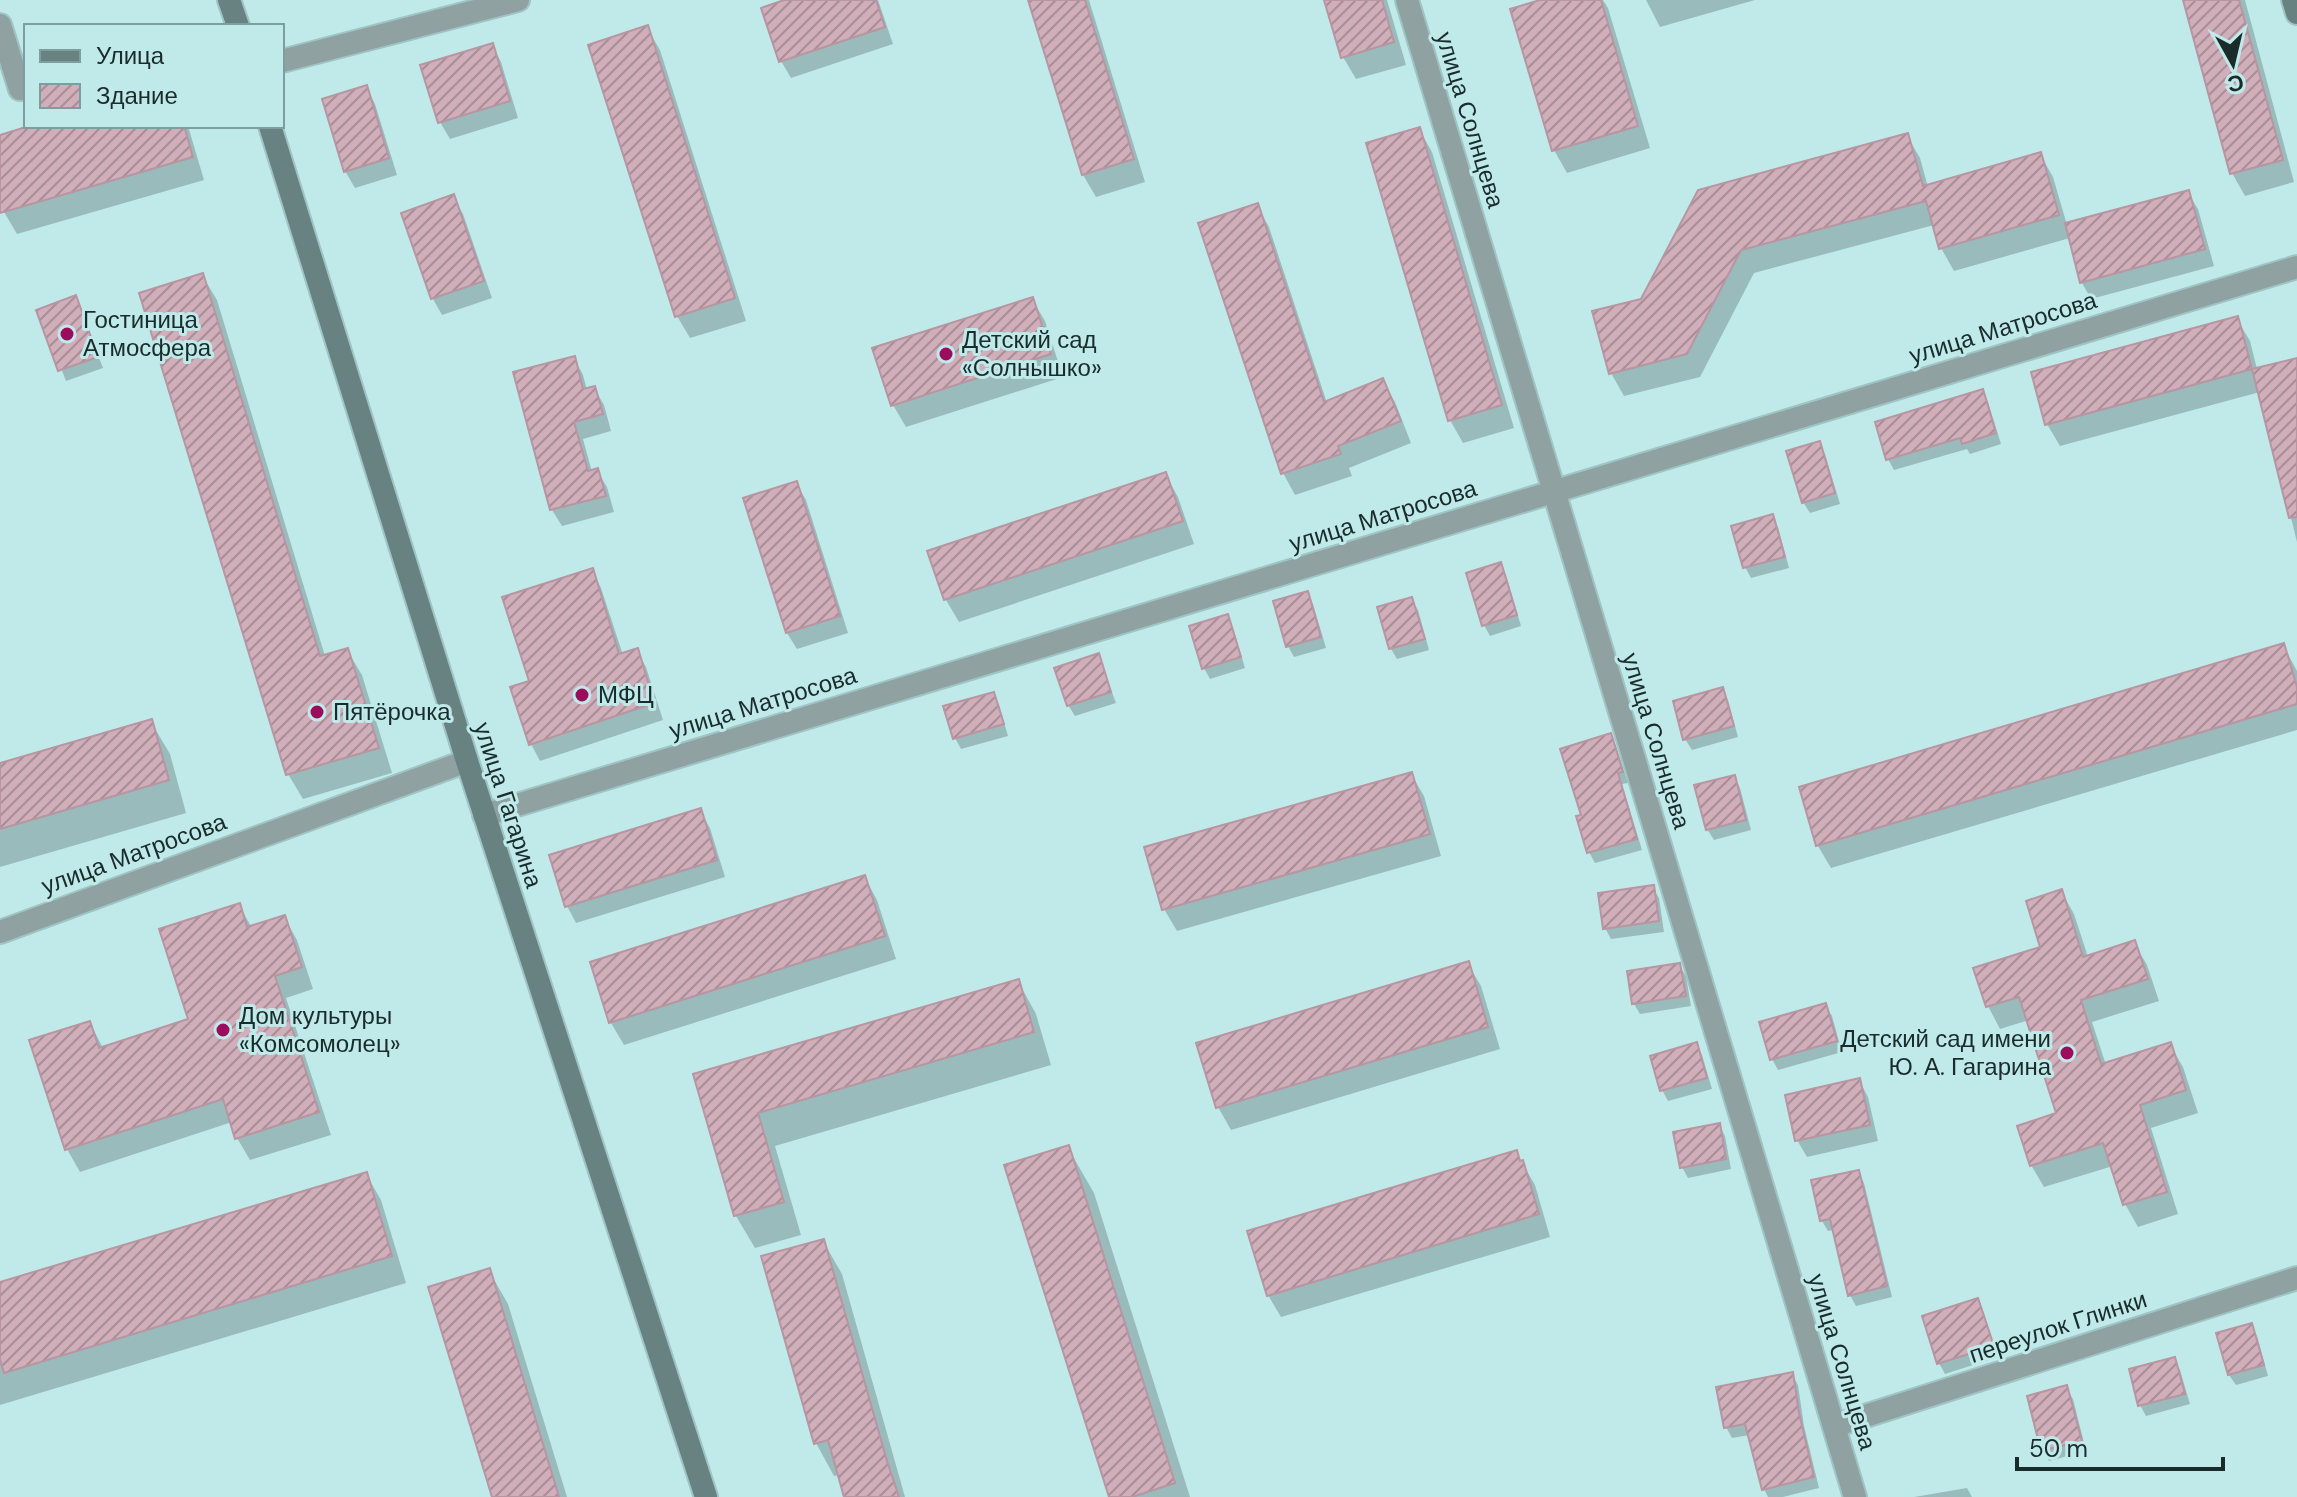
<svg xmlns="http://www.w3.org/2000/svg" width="2297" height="1497" viewBox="0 0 2297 1497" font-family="'DM Sans',sans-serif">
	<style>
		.shadow { fill: #0003 }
		.building { fill: url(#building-hatch); stroke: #b795a1; stroke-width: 2 }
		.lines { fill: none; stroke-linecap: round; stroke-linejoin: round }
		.minor-casing { stroke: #9fc4c4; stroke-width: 26 }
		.secondary-casing { stroke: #9fc4c4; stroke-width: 26 }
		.minor { stroke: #8fa1a0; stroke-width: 22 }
		.secondary { stroke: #688181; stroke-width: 22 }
		.poi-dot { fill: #9b0c5c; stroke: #c0eaea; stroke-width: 3 }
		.labels { text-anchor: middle; stroke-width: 6; stroke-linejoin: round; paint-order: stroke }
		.street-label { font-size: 24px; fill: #1a2b2b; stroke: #c0eaea }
		.poi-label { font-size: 24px; fill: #1a2b2b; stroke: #c0eaea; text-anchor: start }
	</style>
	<defs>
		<pattern id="building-hatch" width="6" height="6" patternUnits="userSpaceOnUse" patternTransform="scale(2)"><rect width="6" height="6" fill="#d0aeba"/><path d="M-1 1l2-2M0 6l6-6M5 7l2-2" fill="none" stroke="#a88e97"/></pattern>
	</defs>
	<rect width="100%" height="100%" fill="#c0eaea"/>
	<g class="shadow">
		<path d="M791,0H878L893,44L791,78L781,61Z"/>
		<path d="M1030,0H1089L1145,182L1096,197L1083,175Z"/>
		<path d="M1326,0H1387L1406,65L1356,79L1343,57Z"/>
		<path d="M1547,0H1603L1608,8L1650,148L1567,173L1554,150Z"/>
		<path d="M1646,0H1755L1660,27Z"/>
		<path d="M2185,0H2245L2294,182L2245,196L2232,173Z"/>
		<path d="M647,28L660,50L746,321L690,338L677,316Z"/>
		<path d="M492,45L501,62L518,118L450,139L440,122L423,66Z"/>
		<path d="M366,87L375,104L397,175L355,188L345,171Z"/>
		<path d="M36,126H188L204,180L17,234L4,212L0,197V137Z"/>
		<path d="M1419,129L1432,152L1514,428L1463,443L1450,420L1368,144Z"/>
		<path d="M1907,136L1920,158L1928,187L2040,154L2053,177L2067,225L2188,193L2198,209L2214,266L2091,299L2082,283L2070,238L1954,271L1941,248L1934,225L1754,273L1700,377L1624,396L1611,373L1643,301Z"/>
		<path d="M453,197L463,214L492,298L442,315L433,299L404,214Z"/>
		<path d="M1257,206L1269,227L1327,403L1382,381L1395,402L1411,443L1349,468L1352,476L1295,495L1283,473Z"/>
		<path d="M202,275L217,300L325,656L347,650L362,675L392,773L303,799L288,774Z"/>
		<path d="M75,298L103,368L66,381L39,311Z"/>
		<path d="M1032,299L1045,321L1063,377L906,427L893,405Z"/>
		<path d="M2237,319L2250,341L2257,369L2297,360V542L2260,392L2060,446L2047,424Z"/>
		<path d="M574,358L583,375L587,390L594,388L604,405L611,431L583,439L592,472L597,471L607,487L614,512L562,526L552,510L516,374Z"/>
		<path d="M1982,391L1988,402L2001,444L1970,454L1967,449L1894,470L1888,459Z"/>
		<path d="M1819,444L1825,454L1840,504L1810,513L1803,502Z"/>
		<path d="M1165,474L1178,497L1194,544L959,622L946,600L930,552Z"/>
		<path d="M796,483L806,500L848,633L797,649L787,633L745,499Z"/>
		<path d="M1772,516L1778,527L1789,568L1751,578L1745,567Z"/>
		<path d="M1500,565L1506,575L1521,626L1490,636L1484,625Z"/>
		<path d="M592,571L601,588L623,655L637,651L646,667L663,720L540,761L531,744V683Z"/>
		<path d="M1307,593L1313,604L1326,648L1294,657L1288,646Z"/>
		<path d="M1411,599L1418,610L1429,650L1397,659L1391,649L1379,609Z"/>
		<path d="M1227,617L1233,628L1245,668L1210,679L1204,668Z"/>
		<path d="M2283,645L2297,671V730L1831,868L1818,846L1801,788Z"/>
		<path d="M1098,656L1116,703L1075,716L1068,705Z"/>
		<path d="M1722,689L1728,700L1738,737L1692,750L1685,739Z"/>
		<path d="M993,694L999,705L1008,736L961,749L955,738Z"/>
		<path d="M151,722L170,754L186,813L0,867V765Z"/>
		<path d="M1610,735L1616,746L1628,783L1622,784L1642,850L1595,863L1589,852L1583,816Z"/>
		<path d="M1411,774L1424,796L1441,856L1177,931L1164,909Z"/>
		<path d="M1734,777L1740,788L1751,830L1714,840L1707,829Z"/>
		<path d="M700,811L710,828L725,877L576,923L567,906Z"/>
		<path d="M865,878L877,900L896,959L624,1045L611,1023L593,964Z"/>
		<path d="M1653,888L1659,898L1664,932L1611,939L1605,928Z"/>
		<path d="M2061,891L2074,914L2088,957L2134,943L2147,965L2159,1001L2092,1022L2106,1065L2170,1045L2183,1067L2198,1113L2151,1128L2178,1214L2138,1227L2125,1204L2113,1166L2044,1187L2031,1165L2059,1115L2029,1020L2000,1029L1988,1006L2043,948Z"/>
		<path d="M239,905L252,928L284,917L297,940L313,989L286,998L331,1135L250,1160L237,1138L232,1122L80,1172L67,1149L90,1023L103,1048L191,1020Z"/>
		<path d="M1468,964L1481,986L1500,1049L1231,1130L1218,1107Z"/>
		<path d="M1679,965L1686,976L1691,1006L1640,1014L1634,1004Z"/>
		<path d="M1018,981L1036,1014L1051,1065L775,1146L801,1235L755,1248L736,1216L695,1076Z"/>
		<path d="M1825,1005L1832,1016L1842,1052L1778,1070L1772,1059Z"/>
		<path d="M1696,1044L1702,1055L1712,1089L1668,1101L1662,1090L1653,1057Z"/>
		<path d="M1859,1080L1868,1097L1878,1141L1807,1157L1797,1140Z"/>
		<path d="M1719,1125L1725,1136L1731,1169L1688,1178L1682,1167Z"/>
		<path d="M1068,1148L1094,1193L1190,1497H1111Z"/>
		<path d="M1516,1152L1535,1185L1550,1237L1281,1317L1268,1295Z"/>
		<path d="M1858,1172L1864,1183L1892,1297L1856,1306L1850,1295L1834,1230L1828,1231L1822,1221Z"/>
		<path d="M366,1174L381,1200L406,1283L0,1405V1284Z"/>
		<path d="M823,1241L842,1274L905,1497H846L840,1475L834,1476L816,1443Z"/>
		<path d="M489,1271L508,1304L567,1497H494Z"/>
		<path d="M1977,1300L1983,1311L1998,1357L1945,1374L1939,1363Z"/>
		<path d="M2251,1326L2257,1336L2268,1376L2236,1385L2229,1375L2218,1335Z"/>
		<path d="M2174,1359L2180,1370L2190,1404L2146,1416L2140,1405Z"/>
		<path d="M1792,1375L1798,1385L1804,1426L1819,1488L1783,1497H1768L1764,1489L1750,1435L1732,1438L1726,1427Z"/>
		<path d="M2066,1388L2073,1399L2086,1451L2049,1461L2043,1450Z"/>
		<path d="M1967,1488L1972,1497H1914Z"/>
	</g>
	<g class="building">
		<path d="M784,0H876L885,27L779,62L761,8Z"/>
		<path d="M1028,0H1085L1134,159L1082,175Z"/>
		<path d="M1324,0H1382L1394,42L1341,58Z"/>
		<path d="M1540,0H1601L1638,126L1552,151L1510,9Z"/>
		<path d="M2183,0H2239L2283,160L2230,174Z"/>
		<path d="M648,25L735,298L675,317L588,45Z"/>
		<path d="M493,43L510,101L438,123L420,65Z"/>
		<path d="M367,85L389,158L344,172L322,99Z"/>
		<path d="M29,126H184L193,157L0,213V135Z"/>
		<path d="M1420,127L1502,405L1448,421L1366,143Z"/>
		<path d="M1908,133L1923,186L2041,152L2059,215L1939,249L1926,201L1741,250L1687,354L1609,374L1592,311L1641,299L1698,190Z"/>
		<path d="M2189,190L2205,249L2080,283L2065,223Z"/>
		<path d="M454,194L484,281L431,299L401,213Z"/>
		<path d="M1258,203L1324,402L1383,378L1401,421L1338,446L1341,454L1281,474L1198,223Z"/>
		<path d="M203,273L320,656L348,648L379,748L286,775L139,293Z"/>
		<path d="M76,295L98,357L58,371L36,310Z"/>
		<path d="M1033,297L1051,354L891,406L872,348Z"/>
		<path d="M2238,316L2252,369L2045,425L2031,372Z"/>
		<path d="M575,356L583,389L595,386L603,414L574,422L588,471L598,468L606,496L550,510L513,372Z"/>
		<path d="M2297,358V517L2289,518L2252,369Z"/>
		<path d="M1983,389L1996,433L1962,444L1960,438L1886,460L1875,422Z"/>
		<path d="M1820,441L1835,493L1802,503L1786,451Z"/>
		<path d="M1166,472L1183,521L944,600L927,551Z"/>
		<path d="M797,481L840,616L786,633L743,498Z"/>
		<path d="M1773,514L1785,557L1743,568L1731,526Z"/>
		<path d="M1501,562L1517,615L1482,626L1466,573Z"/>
		<path d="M593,568L619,654L638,648L654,703L529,745L510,687L529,681L502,597Z"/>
		<path d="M1308,591L1321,637L1286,647L1273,601Z"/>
		<path d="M1412,597L1425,639L1389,649L1377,607Z"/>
		<path d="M1228,614L1241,657L1202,669L1189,626Z"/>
		<path d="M2284,643L2297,687V704L1816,846L1799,787Z"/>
		<path d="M1099,653L1111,692L1067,706L1054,668Z"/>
		<path d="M1723,687L1734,726L1683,740L1673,701Z"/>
		<path d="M994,692L1004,724L953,739L943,706Z"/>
		<path d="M152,719L169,780L0,829V763Z"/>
		<path d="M1611,733L1623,772L1618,773L1637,839L1587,853L1576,816L1581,815L1560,749Z"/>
		<path d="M1412,772L1430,834L1162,910L1144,847Z"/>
		<path d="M1735,775L1746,820L1706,830L1694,785Z"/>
		<path d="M701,808L717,860L565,907L549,855Z"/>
		<path d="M865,875L885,936L609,1023L590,962Z"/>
		<path d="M1654,885L1659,921L1603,929L1598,893Z"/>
		<path d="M2062,889L2083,957L2135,940L2148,979L2081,1000L2101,1064L2171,1042L2186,1090L2140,1105L2167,1192L2123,1205L2103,1143L2030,1166L2017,1126L2056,1113L2019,997L1986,1007L1973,968L2040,947L2026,901Z"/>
		<path d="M240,903L247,927L285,915L302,967L275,976L319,1112L235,1139L223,1099L65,1150L29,1040L90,1021L99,1048L188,1019L159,929Z"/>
		<path d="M1469,961L1488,1027L1216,1108L1196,1043Z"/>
		<path d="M1680,963L1686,996L1632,1004L1627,971Z"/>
		<path d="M1019,979L1034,1032L758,1113L784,1202L734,1216L693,1074Z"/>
		<path d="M1826,1003L1837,1041L1770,1060L1759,1022Z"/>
		<path d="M1697,1042L1707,1078L1660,1091L1650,1056Z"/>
		<path d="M1860,1078L1870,1125L1795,1141L1785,1095Z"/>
		<path d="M1720,1123L1726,1159L1680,1168L1673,1132Z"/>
		<path d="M1069,1145L1175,1483L1132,1497H1109L1004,1165Z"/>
		<path d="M1517,1150L1520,1161L1523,1160L1539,1214L1267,1296L1247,1231Z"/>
		<path d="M1859,1170L1887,1286L1848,1296L1830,1219L1820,1221L1811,1180Z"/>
		<path d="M367,1172L392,1256L4,1373L0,1359V1282Z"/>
		<path d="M824,1239L887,1461L899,1497H844L828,1440L814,1444L761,1256Z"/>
		<path d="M490,1268L559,1497H492L428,1287Z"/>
		<path d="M1978,1298L1994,1346L1937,1364L1922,1316Z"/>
		<path d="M2252,1323L2264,1365L2228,1375L2216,1333Z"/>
		<path d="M2175,1357L2185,1394L2138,1406L2129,1369Z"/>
		<path d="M1793,1372L1799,1413L1814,1477L1762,1490L1745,1424L1724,1428L1716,1387Z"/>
		<path d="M2067,1385L2082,1441L2041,1451L2027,1396Z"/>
	</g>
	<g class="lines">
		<g class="minor-casing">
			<g id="minor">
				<path d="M1407,0L1855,1497"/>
				<path d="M0,25L20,89"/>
				<path d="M282,61L518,0"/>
				<path d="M484,815L2297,267"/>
				<path d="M0,932L467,761"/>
				<path d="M1834,1426L2297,1278"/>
			</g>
		</g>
		<g class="secondary-casing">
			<g id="secondary">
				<path d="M229,0L238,26"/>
				<path d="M2293,0L2297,13"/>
				<path d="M270,126L467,761L706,1497"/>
			</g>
		</g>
		<use href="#minor" class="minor"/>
		<use href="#secondary" class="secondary"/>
	</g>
	<g class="poi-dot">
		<circle cx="67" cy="334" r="8"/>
		<circle cx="946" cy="354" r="8"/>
		<circle cx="582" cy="695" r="8"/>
		<circle cx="317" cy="712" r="8"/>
		<circle cx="223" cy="1030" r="8"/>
		<circle cx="2067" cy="1053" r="8"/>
	</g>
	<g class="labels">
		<g class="street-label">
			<text transform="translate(1470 120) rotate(73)" y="8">улица Солнцева</text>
			<text transform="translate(2003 328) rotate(-17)" y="8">улица Матросова</text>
			<text transform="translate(1383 516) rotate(-17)" y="8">улица Матросова</text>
			<text transform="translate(763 703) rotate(-17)" y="8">улица Матросова</text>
			<text transform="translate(1656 741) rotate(73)" y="8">улица Солнцева</text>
			<text transform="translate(508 805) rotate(72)" y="8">улица Гагарина</text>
			<text transform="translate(134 854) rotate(-20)" y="8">улица Матросова</text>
			<text transform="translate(2058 1327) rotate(-18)" y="8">переулок Глинки</text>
			<text transform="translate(1842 1362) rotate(73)" y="8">улица Солнцева</text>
		</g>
		<g class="poi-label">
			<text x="83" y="328">Гостиница<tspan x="83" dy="28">Атмосфера</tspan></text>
			<text x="962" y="348">Детский сад<tspan x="962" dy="28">«Солнышко»</tspan></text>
			<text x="598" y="703">МФЦ</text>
			<text x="333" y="720">Пятёрочка</text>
			<text x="239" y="1024">Дом культуры<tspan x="239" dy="28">«Комсомолец»</tspan></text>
			<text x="2051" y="1047" text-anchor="end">Детский сад имени<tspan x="2051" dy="28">Ю. А. Гагарина</tspan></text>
		</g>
	</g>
	<rect x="24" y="24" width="260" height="104" fill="#c0eaea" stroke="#7e9e9e" stroke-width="2"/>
	<rect x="40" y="50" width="40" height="12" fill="#688181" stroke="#7e9e9e" stroke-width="2"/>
	<text x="96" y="64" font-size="24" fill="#1a2b2b">Улица</text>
	<rect x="40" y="84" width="40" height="24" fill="url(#building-hatch)" stroke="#7e9e9e" stroke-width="2"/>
	<text x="96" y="104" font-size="24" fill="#1a2b2b">Здание</text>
	<g transform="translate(2233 64) rotate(172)" stroke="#c0eaea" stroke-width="6" paint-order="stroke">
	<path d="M0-6L14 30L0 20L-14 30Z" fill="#1a2b2b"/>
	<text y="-12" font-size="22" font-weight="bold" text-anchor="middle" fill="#1a2b2b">С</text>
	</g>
	<path d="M2017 1457v12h206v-12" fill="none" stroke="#1a2b2b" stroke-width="4"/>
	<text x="2029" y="1457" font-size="24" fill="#1a2b2b" stroke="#c0eaea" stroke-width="6" paint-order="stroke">50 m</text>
</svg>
